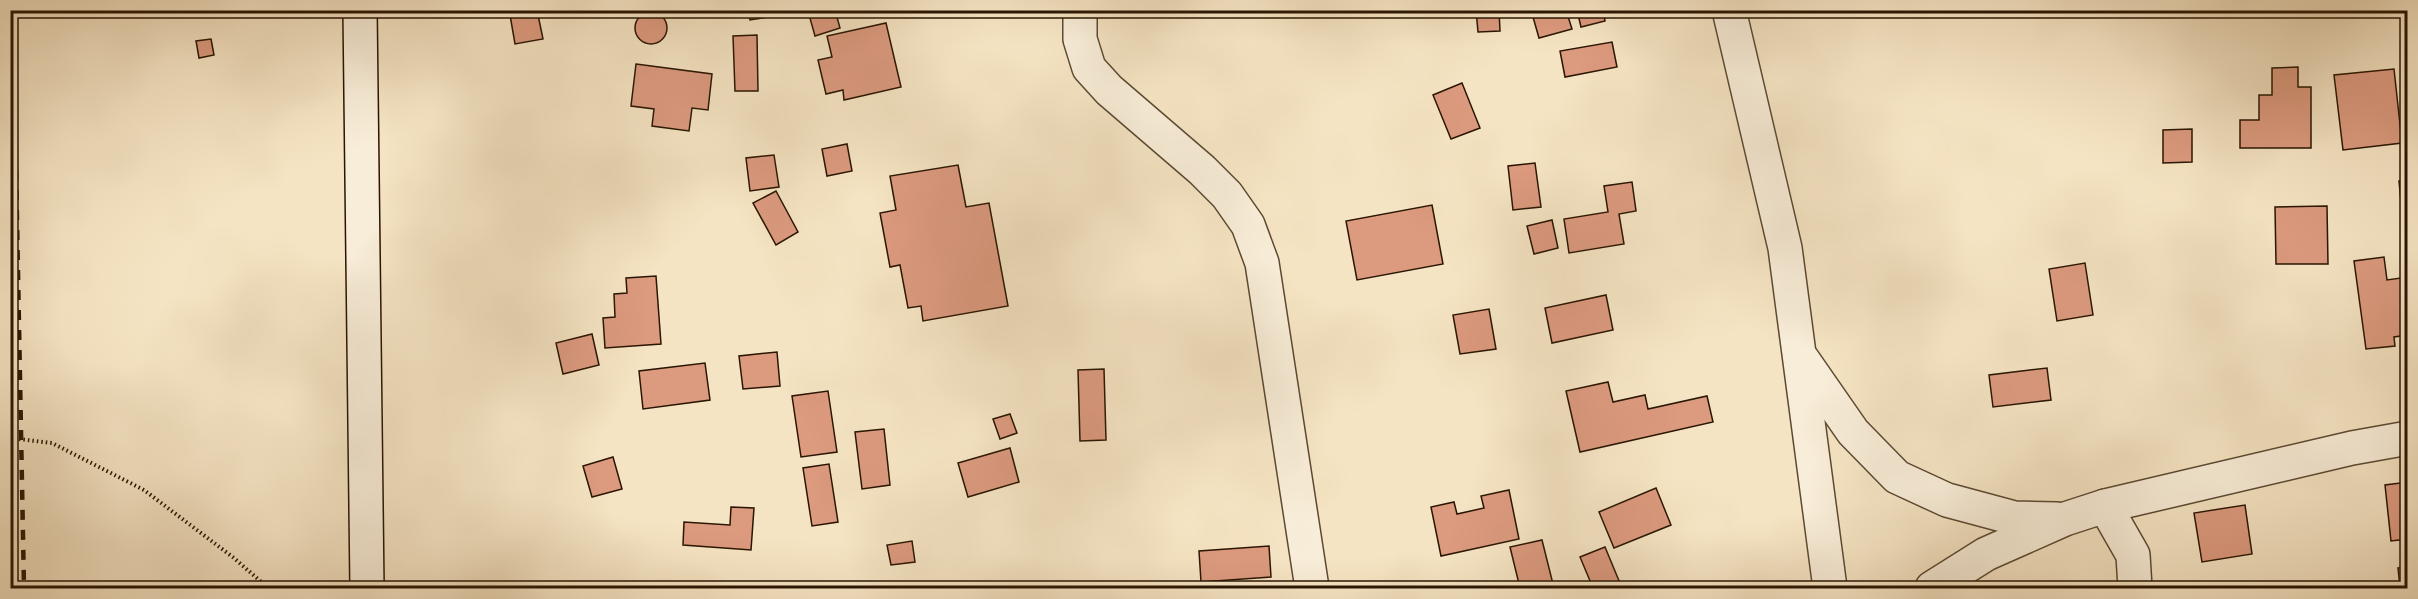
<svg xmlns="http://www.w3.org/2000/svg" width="2418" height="599" viewBox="0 0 2418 599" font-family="'Libre Caslon Text',serif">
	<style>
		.building { fill: #dc9a7f; stroke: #291502; stroke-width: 1.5 }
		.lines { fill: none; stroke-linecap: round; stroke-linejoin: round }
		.street-casing { stroke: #5c4932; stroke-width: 36 }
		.secondary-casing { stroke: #291502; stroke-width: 36 }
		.path { stroke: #291502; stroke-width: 4; stroke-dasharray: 1.5 3; stroke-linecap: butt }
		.street { stroke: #f8edd8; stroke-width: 33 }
		.secondary { stroke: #f8edd8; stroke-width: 33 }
		.rail { stroke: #291502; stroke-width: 4.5; stroke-dasharray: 10 10; stroke-linecap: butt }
	</style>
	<rect width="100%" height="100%" fill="#f5e4c3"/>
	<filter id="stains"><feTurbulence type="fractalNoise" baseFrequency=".00333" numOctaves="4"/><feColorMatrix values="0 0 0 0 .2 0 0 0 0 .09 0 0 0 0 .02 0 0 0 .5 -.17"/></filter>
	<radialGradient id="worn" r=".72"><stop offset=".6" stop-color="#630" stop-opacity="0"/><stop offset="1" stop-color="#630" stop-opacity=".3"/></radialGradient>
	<g class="building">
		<path d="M537,10L543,39L515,44L510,15Z"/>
		<path d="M748,10H767L768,17L750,20Z"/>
		<path d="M835,10L840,28L815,36L808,11Z"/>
		<path d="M1476,10H1499L1500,31L1478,32Z"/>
		<path d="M1531,10H1566L1572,29L1539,38Z"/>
		<path d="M1577,10H1603L1605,21L1581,27Z"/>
		<circle cx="651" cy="28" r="16"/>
		<path d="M886,23L901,87L844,100L843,90L826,94L818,60L832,57L827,36Z"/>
		<path d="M757,35L758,91H735L733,36Z"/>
		<path d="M211,39L214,55L199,58L196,41Z"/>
		<path d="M1612,42L1617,67L1565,77L1560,51Z"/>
		<path d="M636,64L712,74L708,110L692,108L689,131L652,126L654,109L631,106Z"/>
		<path d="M2298,67V87H2311V148H2240V120H2259V95H2272V68Z"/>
		<path d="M2394,69L2402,143L2343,150L2334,75Z"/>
		<path d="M1462,83L1480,128L1451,139L1433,95Z"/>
		<path d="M2192,129V162L2163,163V130Z"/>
		<path d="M847,144L852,171L827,176L822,149Z"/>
		<path d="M774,155L779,187L750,191L746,158Z"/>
		<path d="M1535,163L1541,207L1513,210L1508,166Z"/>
		<path d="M958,165L966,207L989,203L1008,306L923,321L921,306L908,308L900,265L890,267L880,213L896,210L890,176Z"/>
		<path d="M2399,181H2408V213H2402Z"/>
		<path d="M1632,182L1636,211L1619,214L1624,244L1569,253L1564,219L1608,212L1604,186Z"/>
		<path d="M776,191L798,232L776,245L753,203Z"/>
		<path d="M1432,205L1443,264L1357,280L1346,221Z"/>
		<path d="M2327,206L2328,264H2276L2275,207Z"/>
		<path d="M1552,220L1558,248L1534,254L1527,226Z"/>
		<path d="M2384,257L2387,280L2408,277V335L2394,337L2395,346L2366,349L2354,261Z"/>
		<path d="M2085,263L2093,315L2057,321L2049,269Z"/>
		<path d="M656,276L661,344L605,348L603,318L615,317L614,294L627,293L626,278Z"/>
		<path d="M1606,295L1613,330L1552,343L1545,308Z"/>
		<path d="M1489,309L1496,349L1460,354L1453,315Z"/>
		<path d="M592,334L599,365L563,374L556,343Z"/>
		<path d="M777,352L780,386L743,389L739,356Z"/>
		<path d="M705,363L710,400L643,409L639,371Z"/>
		<path d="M2047,368L2051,400L1993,407L1989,375Z"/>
		<path d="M1104,369L1106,440L1080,441L1078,370Z"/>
		<path d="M1608,382L1613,402L1645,395L1648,409L1707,396L1713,422L1580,452L1566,391Z"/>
		<path d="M828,391L837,452L801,457L792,396Z"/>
		<path d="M1010,414L1017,433L1000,439L993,419Z"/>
		<path d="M884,429L890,485L862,489L855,432Z"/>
		<path d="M1010,448L1019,482L968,497L958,463Z"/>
		<path d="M613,457L622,489L592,497L583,466Z"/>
		<path d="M829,464L838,522L812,526L803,468Z"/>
		<path d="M2408,482V539L2391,541L2385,485Z"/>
		<path d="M1656,488L1671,525L1614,548L1599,512Z"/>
		<path d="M1509,490L1519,539L1441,556L1431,507L1454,502L1457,514L1484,508L1481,496Z"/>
		<path d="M2245,505L2252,554L2202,562L2194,513Z"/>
		<path d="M731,507L754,508L751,550L683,545L684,522L730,525Z"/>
		<path d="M1542,540L1554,588H1520L1510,547Z"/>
		<path d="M912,541L915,562L891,565L887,545Z"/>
		<path d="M1269,546L1271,577L1201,582L1199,551Z"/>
		<path d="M1605,547L1622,588H1593L1580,557Z"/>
		<path d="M2408,567V588H2400L2398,568Z"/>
		<path d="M1128,582L1129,588H1101Z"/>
	</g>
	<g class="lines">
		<g class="street-casing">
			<g id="street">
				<path d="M1080,10V39L1089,68L1109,90L1202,170L1227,195L1248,225L1262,263L1312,588"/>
				<path d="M1729,10L1785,248L1830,588"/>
				<path d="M1803,360L1853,432L1897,477L1947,500L2014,518L2057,519"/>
				<path d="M2105,506L2133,555L2135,588"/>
				<path d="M1932,588L1986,554L2065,519L2105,506L2352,448L2408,438"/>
			</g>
		</g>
		<g class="secondary-casing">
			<path id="secondary" d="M360,10L367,588"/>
		</g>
		<path class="path" d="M10,438L52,443L144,490L234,558L268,588"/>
		<use href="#street" class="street"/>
		<use href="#secondary" class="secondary"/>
		<path class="rail" d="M13,10L24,588"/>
	</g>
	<rect width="2418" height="599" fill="none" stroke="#f5e4c3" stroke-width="36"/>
	<rect x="12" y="12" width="2394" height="575" fill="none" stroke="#291502" stroke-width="3"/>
	<rect x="18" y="18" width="2382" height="563" fill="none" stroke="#291502" stroke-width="1.5"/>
	<rect width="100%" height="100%" filter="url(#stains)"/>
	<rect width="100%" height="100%" fill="url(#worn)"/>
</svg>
